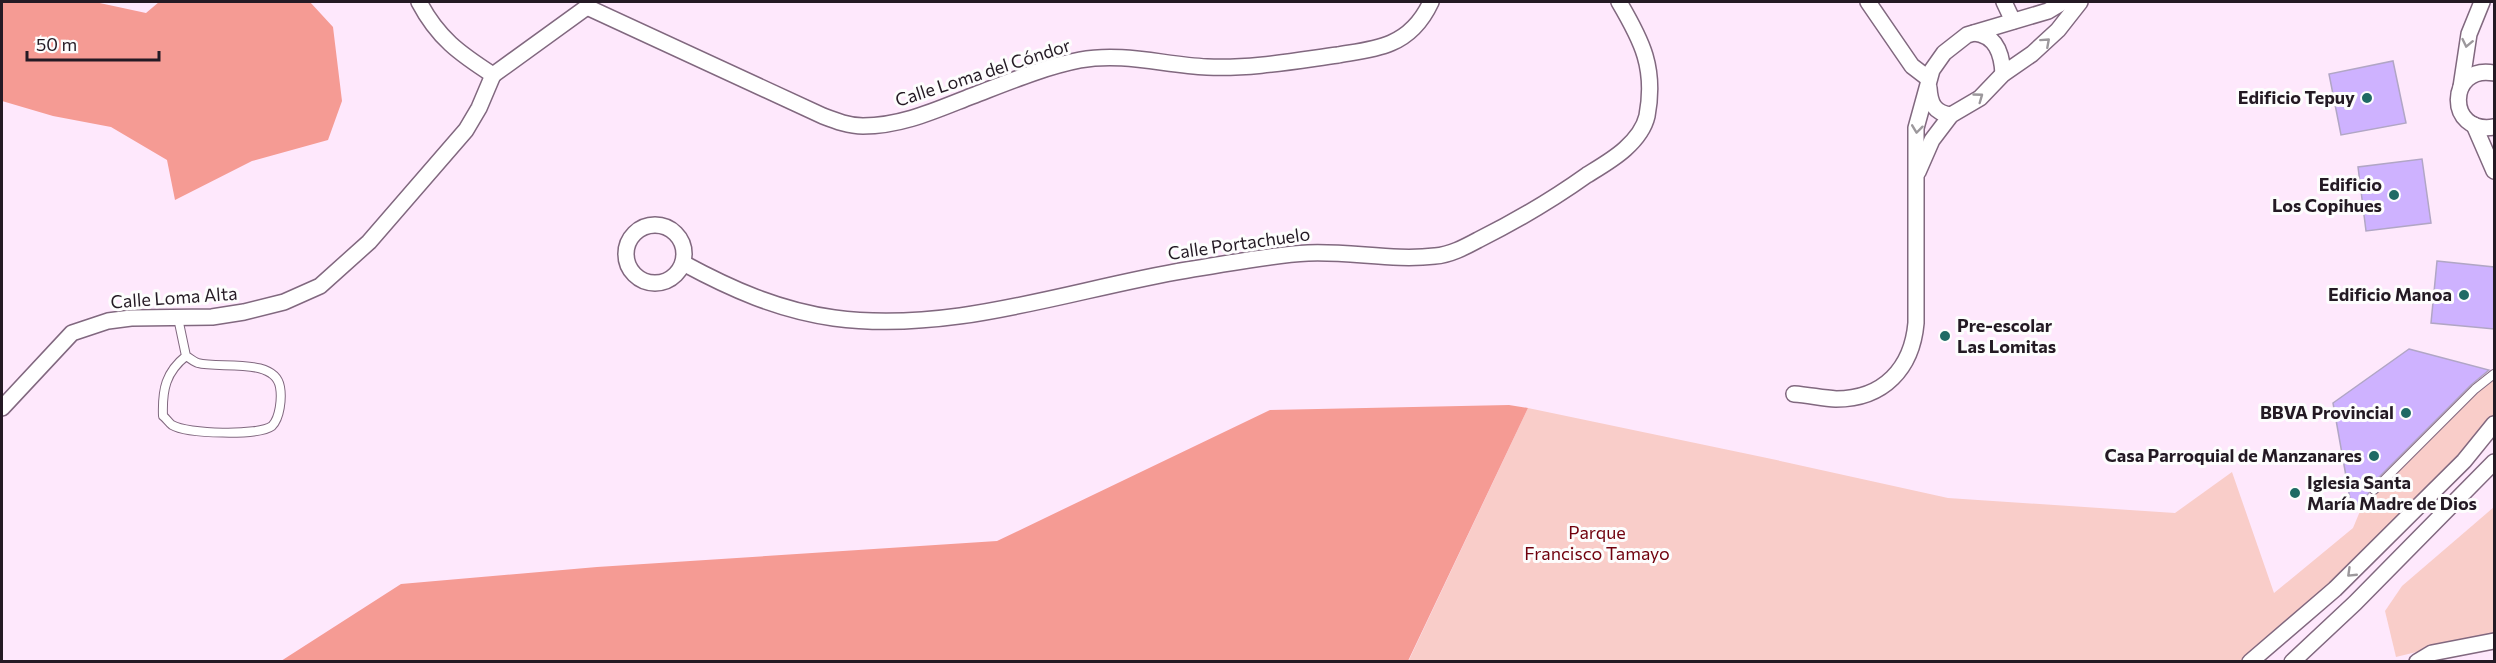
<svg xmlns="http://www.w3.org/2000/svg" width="2496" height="663" viewBox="0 0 2496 663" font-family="Commissioner,sans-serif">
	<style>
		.green { fill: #f9cdc9 }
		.forest { fill: #f59b94 }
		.building { fill: #ceb2ff; stroke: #b1a6c5; stroke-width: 1.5 }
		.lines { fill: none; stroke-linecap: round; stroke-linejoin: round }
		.lane-casing { stroke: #81687f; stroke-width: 10 }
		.street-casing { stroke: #81687f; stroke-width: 18 }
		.lane { stroke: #fff; stroke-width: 8 }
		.street { stroke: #fff; stroke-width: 15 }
		.oneway { stroke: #9c989c }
		.poi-dot { fill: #1f6a65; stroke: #fdfdfd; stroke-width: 2 }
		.labels { text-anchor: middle; stroke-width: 6; stroke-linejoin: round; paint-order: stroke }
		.street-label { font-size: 18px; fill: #241a24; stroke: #fdfdfd }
		.poi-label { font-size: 18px; font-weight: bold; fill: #241a24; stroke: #fdfdfd; text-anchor: end }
		.park-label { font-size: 18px; fill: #70000d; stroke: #fdfdfd }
	</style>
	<rect width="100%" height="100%" fill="#fee8fc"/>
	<g class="green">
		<path d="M2494,379V438L2253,661L1408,662L1528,408L1767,458L1948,498L2175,513L2232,472L2274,593L2353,528L2363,504L2477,391Z"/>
		<path d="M2494,507V633L2396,657L2385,611L2402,586Z"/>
	</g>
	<g class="forest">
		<path d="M2,2H95L146,13L159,2H310L333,27L342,101L328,140L252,161L175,200L167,160L111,127L53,116L2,101Z"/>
		<path d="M1509,405L1528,408L1408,661H281L401,584L597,567L997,541L1270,410Z"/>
	</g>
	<g class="building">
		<path d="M2393,61L2406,123L2341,135L2329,74Z"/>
		<path d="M2422,159L2431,223L2366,231L2358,167Z"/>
		<path d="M2437,261L2494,267V329L2431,323Z"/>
		<path d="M2409,349L2489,370L2471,385L2370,486L2369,493L2352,510L2333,403Z"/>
	</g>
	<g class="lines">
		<g class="lane-casing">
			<g id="lane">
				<path d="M178,318L186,356C190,358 194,362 198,363C219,369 275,357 280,387C282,398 280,418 272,426C259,436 187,434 172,425C169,423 166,418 163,416C162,389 166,372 186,356"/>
				<path d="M2374,490L2475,389L2494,374"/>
			</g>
		</g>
		<g class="street-casing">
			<g id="street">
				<path d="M419,2C438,38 459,53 493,75"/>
				<path d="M588,2L587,7L823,116C836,121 849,126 863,126C902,126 936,110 972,96C1006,83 1044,67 1080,60C1123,52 1164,65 1207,67C1251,69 1294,61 1338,55C1355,52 1375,50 1391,43C1410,35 1423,19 1431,2"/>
				<path d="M1868,2L1912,66L1929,79"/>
				<path d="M2004,2L2013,21"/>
				<path d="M1974,33C1996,35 2002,54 2003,74"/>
				<path d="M2494,73C2447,64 2446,135 2494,127"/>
				<path d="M493,75L587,7"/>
				<path d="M2461,87L2469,34L2482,2"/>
				<path d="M1929,88C1930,103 1934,113 1951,115"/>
				<path d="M2474,125L2494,171"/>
				<path d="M1918,172L1932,140L1951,115L1980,98L2003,74L2032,54L2058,30L2080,2"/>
				<circle cx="655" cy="254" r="29"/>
				<path d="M683,263C731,289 778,310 834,318C953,334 1072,289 1187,270C1227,264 1268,255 1308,253C1350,251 1393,261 1435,256C1450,255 1465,247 1478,240C1516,221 1552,200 1587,175C1600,167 1614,159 1625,149C1635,140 1644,129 1647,116C1656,68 1642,41 1619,2"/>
				<path d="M1794,394C1808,395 1822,398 1836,399C1884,399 1912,368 1916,323V128L1932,70L1944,53L1967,35L2048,11L2063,2"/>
				<path d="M2,408L72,333L108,321L131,318L212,317L244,312L284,302L320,286L369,242L466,130L479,108L493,75"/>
				<path d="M2250,662L2335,589L2464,461L2494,424"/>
				<path d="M2292,662L2355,603L2494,462"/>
				<path d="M2417,662L2432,653L2494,641"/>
			</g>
		</g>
		<use href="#lane" class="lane"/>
		<use href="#street" class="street"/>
	</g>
	<defs><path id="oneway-chevron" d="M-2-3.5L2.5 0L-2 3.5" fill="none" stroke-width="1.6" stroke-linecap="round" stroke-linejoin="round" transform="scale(1.5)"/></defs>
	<g class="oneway">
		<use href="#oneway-chevron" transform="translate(2046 42) rotate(-42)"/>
		<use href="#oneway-chevron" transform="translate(2467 43) rotate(102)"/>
		<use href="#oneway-chevron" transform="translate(1979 97) rotate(-36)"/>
		<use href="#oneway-chevron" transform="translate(1917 129) rotate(97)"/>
		<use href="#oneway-chevron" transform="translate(2351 573) rotate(136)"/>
	</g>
	<g class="poi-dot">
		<circle cx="2367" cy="98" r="6"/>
		<circle cx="2394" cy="195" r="6"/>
		<circle cx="2464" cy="295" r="6"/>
		<circle cx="1945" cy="336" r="6"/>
		<circle cx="2406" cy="413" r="6"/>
		<circle cx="2374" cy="456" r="6"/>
		<circle cx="2295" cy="493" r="6"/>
	</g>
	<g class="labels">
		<g class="street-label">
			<text transform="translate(983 73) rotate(-18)" y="6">Calle Loma del Cóndor</text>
			<text transform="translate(1239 244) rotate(-8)" y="6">Calle Portachuelo</text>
			<text transform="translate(174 298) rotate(-4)" y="6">Calle Loma Alta</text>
		</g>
		<g class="poi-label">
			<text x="2355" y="104">Edificio Tepuy</text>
			<text x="2382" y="191">Edificio<tspan x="2382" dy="21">Los Copihues</tspan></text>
			<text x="2452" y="301">Edificio Manoa</text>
			<text x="1957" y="332" text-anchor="start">Pre-escolar<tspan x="1957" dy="21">Las Lomitas</tspan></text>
			<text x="2394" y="419">BBVA Provincial</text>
			<text x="2362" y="462">Casa Parroquial de Manzanares</text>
			<text x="2307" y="489" text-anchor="start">Iglesia Santa<tspan x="2307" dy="21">María Madre de Dios</tspan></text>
		</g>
		<g class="park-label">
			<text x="1597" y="539">Parque<tspan x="1597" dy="21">Francisco Tamayo</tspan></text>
		</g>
	</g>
	<rect width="2496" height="663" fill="none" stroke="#241a24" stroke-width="6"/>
	<path d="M27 51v9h132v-9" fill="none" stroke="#241a24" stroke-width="3"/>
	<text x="36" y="51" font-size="18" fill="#241a24" stroke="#fdfdfd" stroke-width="4.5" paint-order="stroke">50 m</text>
</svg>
